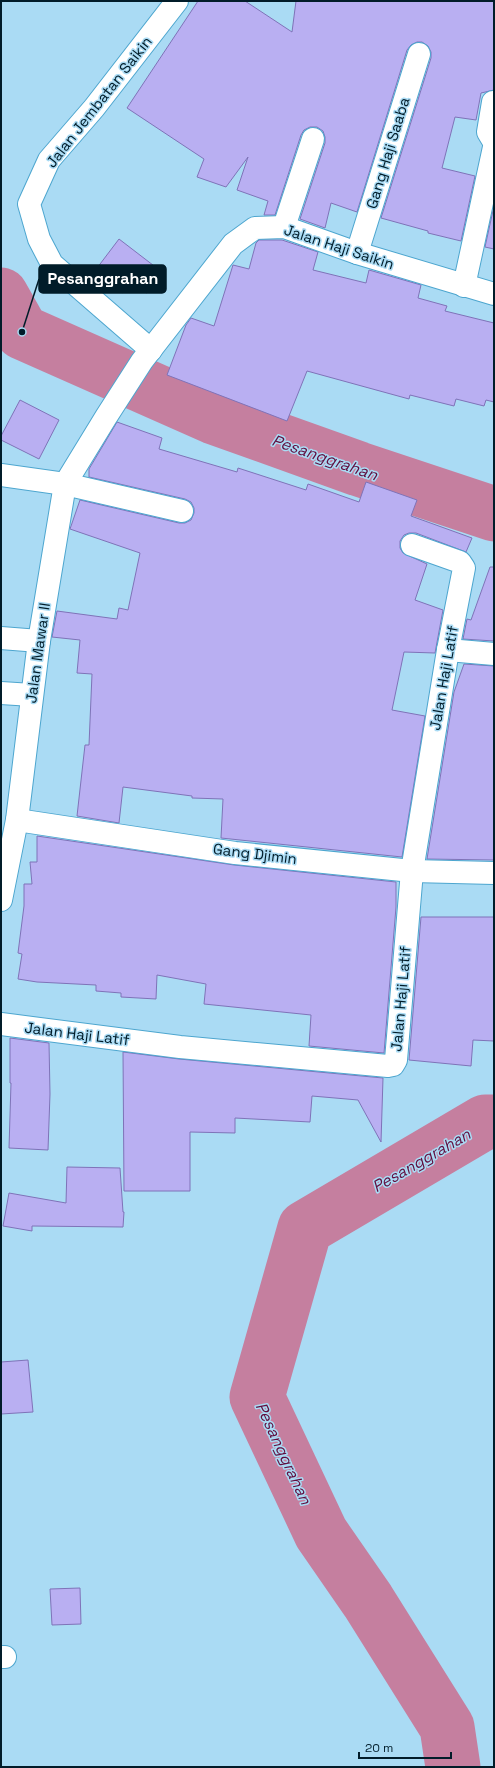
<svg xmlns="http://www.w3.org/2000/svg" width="495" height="1768" viewBox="0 0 495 1768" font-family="'Space Grotesk',sans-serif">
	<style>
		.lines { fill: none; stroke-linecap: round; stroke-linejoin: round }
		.river { stroke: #c57f9f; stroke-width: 55 }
		.building { fill: #b9aff2; stroke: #7f73b8 }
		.minor-casing { stroke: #4da6cf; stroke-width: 24 }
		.minor { stroke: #fff; stroke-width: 22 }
		.labels { text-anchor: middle; stroke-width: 3; stroke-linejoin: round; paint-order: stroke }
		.street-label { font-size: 15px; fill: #011c29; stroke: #aadbf4 }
		.water-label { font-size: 16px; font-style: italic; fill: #610d3e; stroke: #aadbf4 }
		.leader { fill: none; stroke: #011c29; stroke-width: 1.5 }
		.callout-dot { fill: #011c29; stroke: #aadbf4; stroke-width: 1.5 }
		.callout { fill: #011c29; stroke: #011c29; stroke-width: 1.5 }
		.callout-label { font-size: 16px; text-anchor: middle; font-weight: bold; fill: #fff }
	</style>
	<rect width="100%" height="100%" fill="#aadbf4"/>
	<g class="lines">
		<g class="river">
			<path d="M1,295L22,332L214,417L359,469L494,514"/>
			<path d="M453,1767L447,1727L368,1601L321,1533L257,1397L305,1228L485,1122H494"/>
		</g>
	</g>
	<g class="building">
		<path d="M198,1H245L292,32L296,1H494V90L481,93L476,120L455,117L442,168L475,176L461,241L428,233V231L381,218L431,58V52L428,46L422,42H417L411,45L407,50L357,212L331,203L325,228L300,219L325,143V137L323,131L317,127H310L304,130L301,135L275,215H264L268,201L237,190L248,157L226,187L197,177L204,159L127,108Z"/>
		<path d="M494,206V249L485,247Z"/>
		<path d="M119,239L162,272L147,293L127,285L123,293L94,272Z"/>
		<path d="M259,240H282L318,252L313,270L366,283L369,270L421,285L418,298L447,306L445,311L494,323V402L486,400L484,406L456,399L454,406L410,395L409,399L307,371L287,421L167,375L186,325L191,318L214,326L233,265L249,269L256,243Z"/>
		<path d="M20,400L59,420L39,459L1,440V436Z"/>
		<path d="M117,422L162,438L159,449L237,472L238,468L306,490L308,484L359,502L366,482L417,500L411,516L472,538L466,552L416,533H409L404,535L400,541V548L403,553L427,564L415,600L443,610L435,653L404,652L392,710L425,716L402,857L221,838L223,799L192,798V796L123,787L119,823L77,816L85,745H89L92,674L77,673L80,640L52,637L57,611L117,619L119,608L128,610L140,553L70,529L80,500L179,523H185L191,520L194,513V508L191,502L185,499L89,477V469Z"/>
		<path d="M490,567H494V641L463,639L467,619L471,620Z"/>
		<path d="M464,664L494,666V860L427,859L454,692Z"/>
		<path d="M37,836L234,865L396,882V907L384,1053L309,1046L311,1015L204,1004L206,984L157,975L156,999L121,997V993L96,991V985L37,982L18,979L22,954L18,953L24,906V884H32L30,862H37Z"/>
		<path d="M421,917H494V1041L473,1040L471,1066L409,1060Z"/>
		<path d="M10,1038L49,1043L50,1094L48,1150L9,1148L11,1083H10Z"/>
		<path d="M123,1052L179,1059L383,1078L381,1142L358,1100L312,1096L310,1122L235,1118V1133L190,1132V1191H124Z"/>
		<path d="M67,1167L120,1168L123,1212H124L123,1227L32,1226V1231L3,1226L9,1193L66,1203Z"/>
		<path d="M28,1360L33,1412L1,1414V1362Z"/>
		<path d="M80,1588L81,1624L52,1625L50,1589Z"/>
	</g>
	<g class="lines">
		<g class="minor-casing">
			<g id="minor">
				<path d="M493,102L488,132L494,142"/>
				<path d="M284,227L313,139"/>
				<path d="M357,253L419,54"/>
				<path d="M464,286L494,147"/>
				<path d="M151,350L52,264L39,239L29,204L49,160L94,108L177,1"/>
				<path d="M1,475L65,484L182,511"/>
				<path d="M1,638L39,641"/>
				<path d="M448,650L494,654"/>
				<path d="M1,693L32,695"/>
				<path d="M17,820L235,853L412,871L494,873"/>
				<path d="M1,900L17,820L39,641L65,484L106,417L142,361L233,244L255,228L284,227L357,253L494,294"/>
				<path d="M1,1024L180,1047L388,1066L393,1065L396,1060L412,871L448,650L464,568L460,562L412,545"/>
				<path d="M1,1657H5"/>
			</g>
		</g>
		<use href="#minor" class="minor"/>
	</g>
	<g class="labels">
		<g class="street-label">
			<text transform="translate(99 102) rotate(-52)" y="5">Jalan Jembatan Saikin</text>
			<text transform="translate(388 153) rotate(-73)" y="5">Gang Haji Saaba</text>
			<text transform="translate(339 247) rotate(18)" y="5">Jalan Haji Saikin</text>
			<text transform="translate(38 653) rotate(-82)" y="5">Jalan Mawar II</text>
			<text transform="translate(444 678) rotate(-80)" y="5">Jalan Haji Latif</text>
			<text transform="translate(255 854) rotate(7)" y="5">Gang Djimin</text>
			<text transform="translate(401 999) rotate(-85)" y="5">Jalan Haji Latif</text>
			<text transform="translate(77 1034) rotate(7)" y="5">Jalan Haji Latif</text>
		</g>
		<g class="water-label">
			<text transform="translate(325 457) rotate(19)" y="6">Pesanggrahan</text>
			<text transform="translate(421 1160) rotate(-30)" y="6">Pesanggrahan</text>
			<text transform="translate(284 1453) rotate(65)" y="6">Pesanggrahan</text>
		</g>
	</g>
	<path class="leader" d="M22 332L39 279"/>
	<circle class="callout-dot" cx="22" cy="332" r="4"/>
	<rect class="callout" x="39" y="265" width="127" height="28" rx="4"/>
	<g class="callout-label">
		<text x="103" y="284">Pesanggrahan</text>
	</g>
	<rect width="495" height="1768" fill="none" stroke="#011c29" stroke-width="4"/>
	<path d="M359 1752v6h92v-6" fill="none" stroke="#011c29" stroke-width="2"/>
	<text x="365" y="1752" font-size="12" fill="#011c29" stroke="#aadbf4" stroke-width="3" paint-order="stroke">20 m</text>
</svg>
